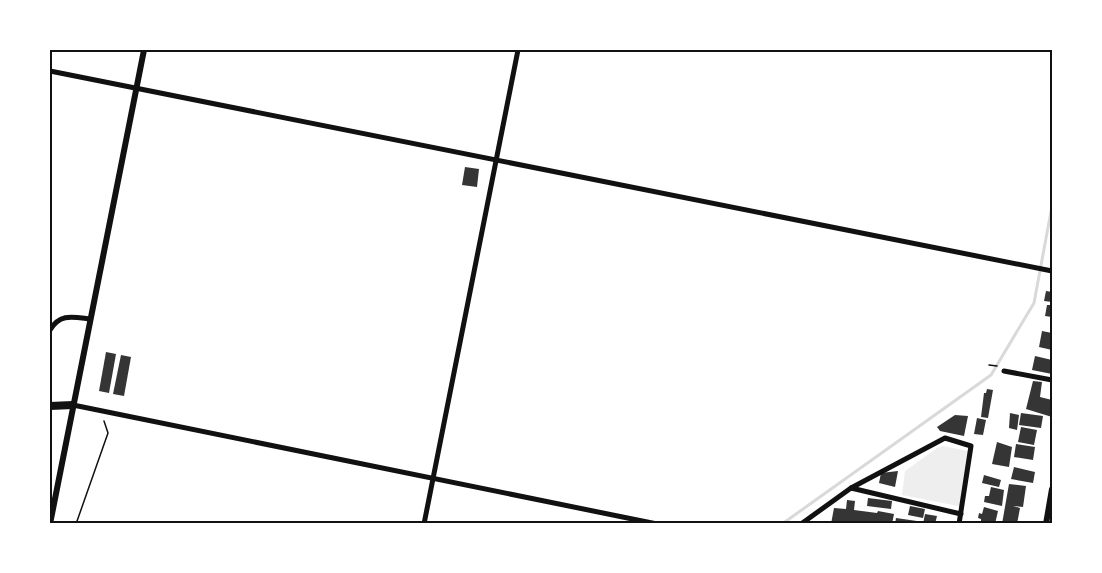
<svg xmlns="http://www.w3.org/2000/svg" width="1102" height="573" viewBox="0 0 1102 573" font-family="'PT Sans',sans-serif">
	<style>
		.green { fill: #eee }
		.lines { fill: none; stroke-linecap: round; stroke-linejoin: round }
		.stream { stroke: #d9d9d9; stroke-width: 3 }
		.building { fill: #353535 }
		.path { stroke: #111; stroke-width: 1.5 }
		.minor { stroke: #111; stroke-width: 5 }
		.tertiary { stroke: #111; stroke-width: 6 }
		.trunk { stroke: #111; stroke-width: 8 }
		.neatline { fill: none; stroke: #111; stroke-width: 2 }
	</style>
	<rect width="100%" height="100%" fill="#fff"/>
	<path class="green" d="M943,446L968,451L971,462L963,507L902,495L905,471L937,448Z"/>
	<g class="lines">
		<path class="stream" d="M782,524L991,375L1034,303L1052,206"/>
	</g>
	<g class="building">
		<path d="M465,167L479,169L477,187L462,185Z"/>
		<path d="M1046,291L1052,292V302L1044,301Z"/>
		<path d="M1047,305H1052V317L1045,316Z"/>
		<path d="M1042,331L1052,333V350L1039,347Z"/>
		<path d="M106,352L116,354L109,393L99,391Z"/>
		<path d="M121,355L131,357L124,396L113,394Z"/>
		<path d="M1035,356L1052,360V374L1032,370Z"/>
		<path d="M1033,381L1042,382L1040,397L1052,400V417L1026,409Z"/>
		<path d="M987,389L993,390L988,418L981,417L984,393H986Z"/>
		<path d="M1010,413L1019,415L1017,430L1009,428Z"/>
		<path d="M1021,413L1043,416L1041,428L1019,425Z"/>
		<path d="M955,415L968,416L964,436L940,431L937,427Z"/>
		<path d="M977,418L986,420L983,435L974,434Z"/>
		<path d="M1021,427L1037,430L1034,445L1018,442Z"/>
		<path d="M997,442L1012,447L1009,467L992,464Z"/>
		<path d="M1016,444L1035,447L1033,460L1014,457Z"/>
		<path d="M1014,467L1035,472L1033,483L1011,479Z"/>
		<path d="M898,471L895,487L879,483L881,473Z"/>
		<path d="M984,475L1001,480L999,487L982,483Z"/>
		<path d="M1009,484L1026,486L1023,507L1013,506L1020,508L1017,524H1002Z"/>
		<path d="M991,487L1004,490L1002,506L984,502L985,496H989Z"/>
		<path d="M868,498L892,501L891,509L867,506Z"/>
		<path d="M847,500L855,501L854,510L877,513L878,511L894,514L892,524H831L834,508L846,509Z"/>
		<path d="M910,506L925,509L923,518L908,515Z"/>
		<path d="M984,507L998,511L995,524L981,521V519L978,518L979,513L982,514Z"/>
		<path d="M925,514L937,516L935,524H923Z"/>
		<path d="M896,518L917,521L916,524H895Z"/>
	</g>
	<g class="lines">
		<g class="path">
			<path d="M989,365L997,366"/>
			<path d="M76,524L108,433L104,421"/>
		</g>
		<g class="minor">
			<path d="M50,71L1052,271"/>
			<path d="M50,330C60,313 73,317 90,319"/>
			<path d="M1004,371L1052,380"/>
			<path d="M73,405L657,524"/>
			<path d="M851,488L961,514"/>
			<path d="M424,524L518,50"/>
			<path d="M801,524L851,488L945,438L971,446L959,524"/>
		</g>
		<g class="tertiary">
			<path d="M50,524L144,50"/>
			<path d="M1046,524L1052,489"/>
		</g>
		<path class="trunk" d="M50,406L73,405"/>
	</g>
	<rect width="1102" height="573" fill="none" stroke="#ffffff" stroke-width="102"/>
	<rect x="51" y="51" width="1000" height="471" class="neatline"/>
</svg>
